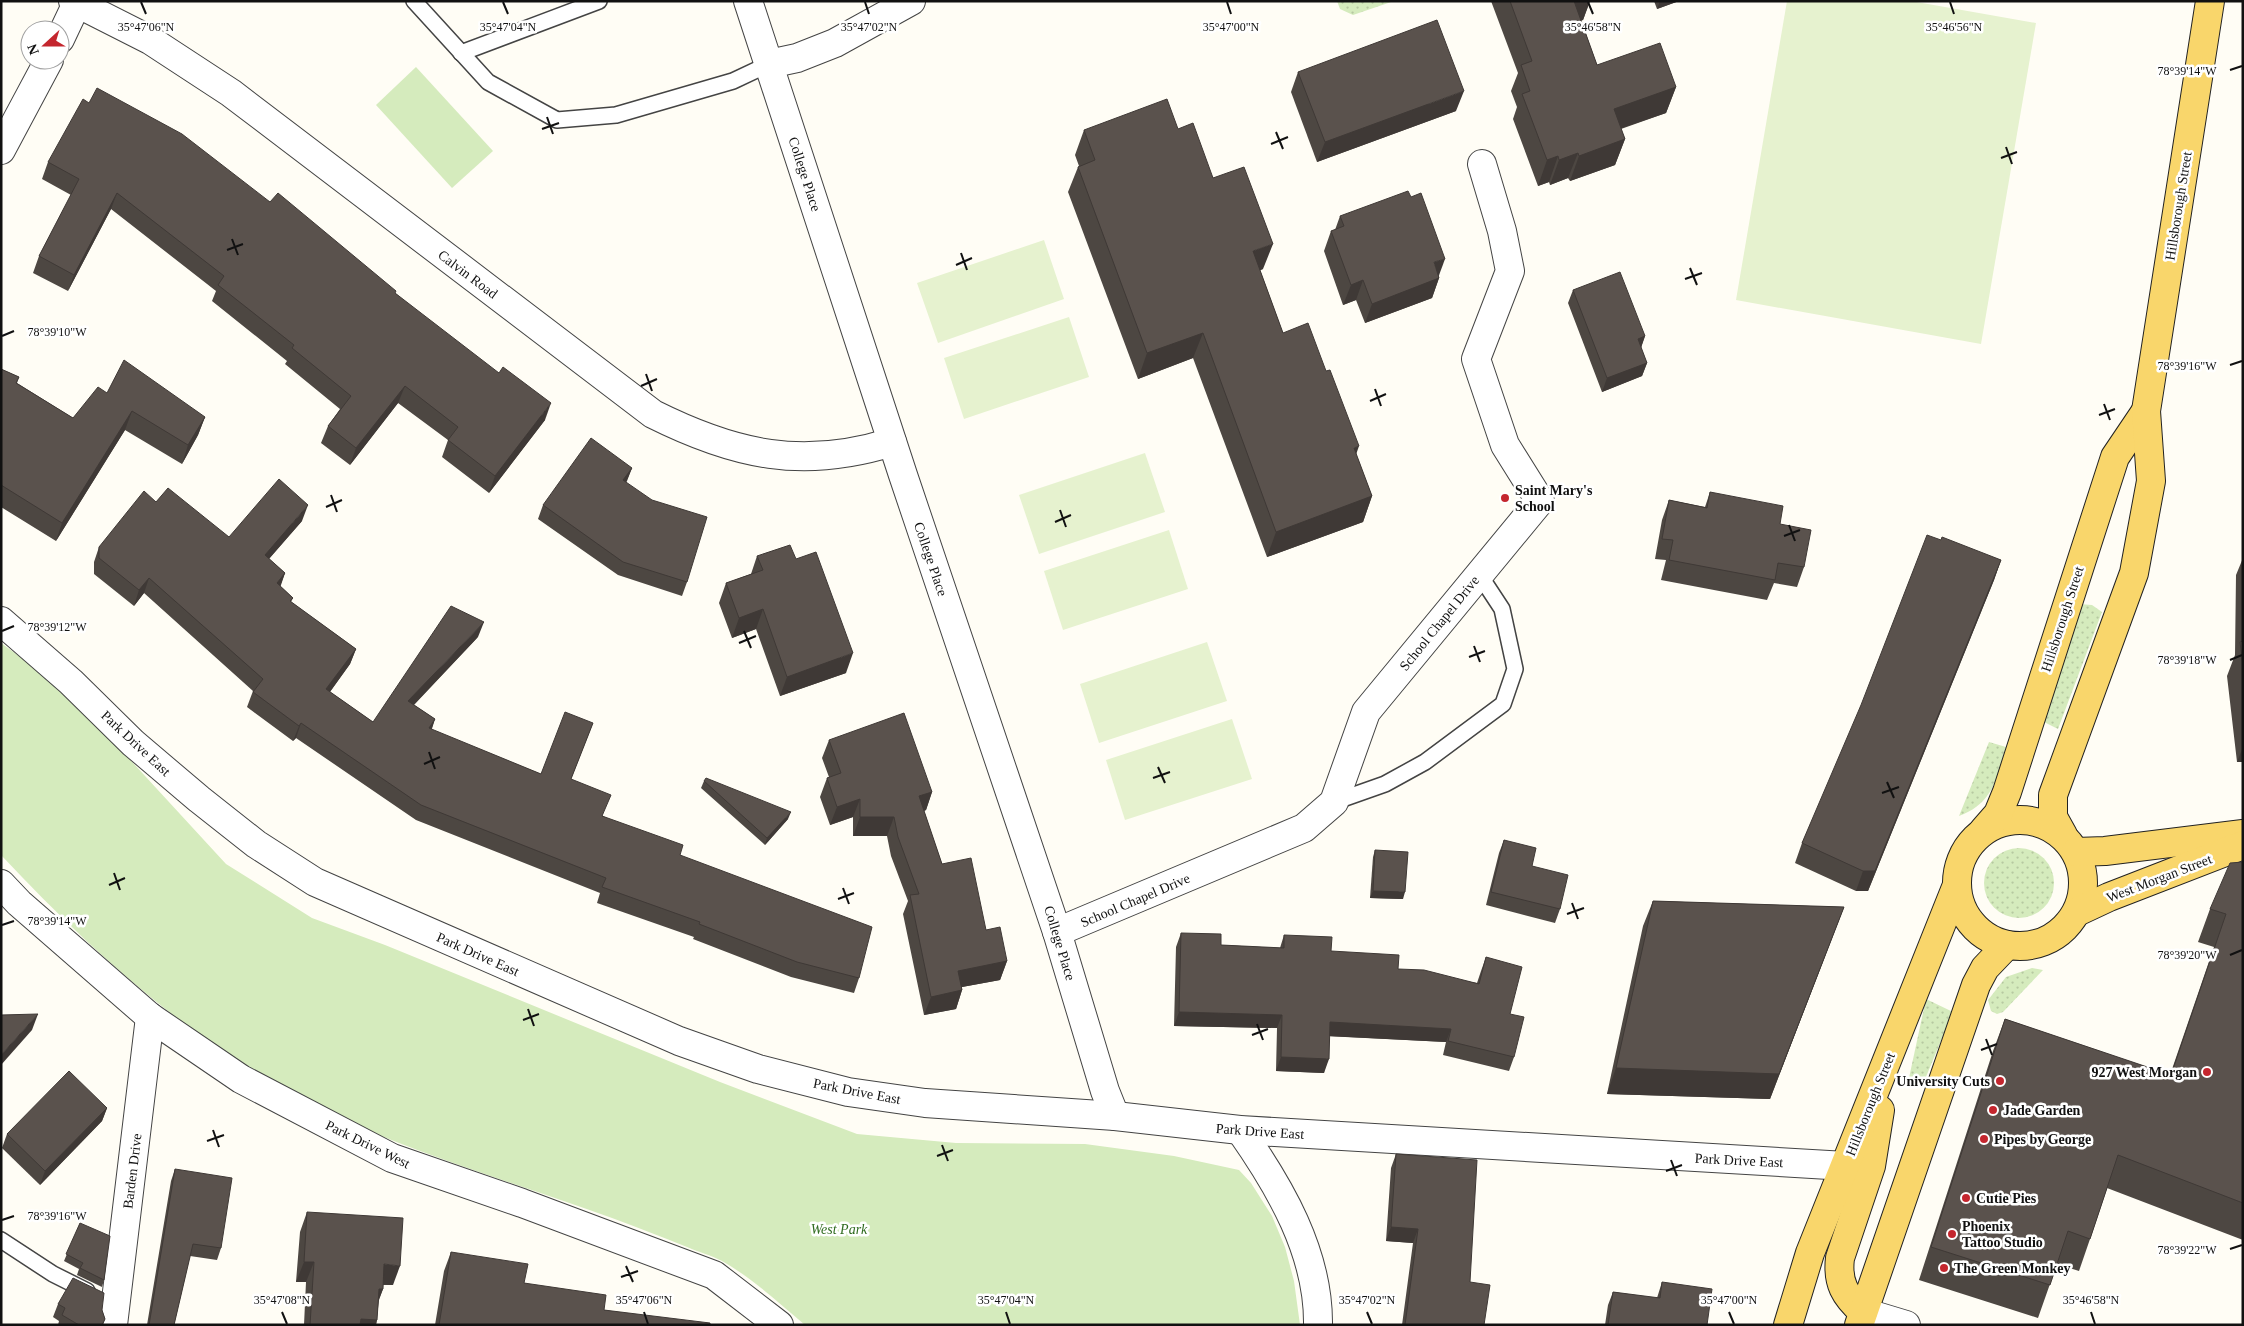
<svg xmlns="http://www.w3.org/2000/svg" width="2244" height="1326" viewBox="0 0 2244 1326" font-family="'Times New Roman',serif">
	<style>
		.grass { fill: url(#grass-dots) }
		.park { fill: #d5ebbd }
		.pitch { fill: #e6f2cf }
		.lines { fill: none; stroke-linecap: round; stroke-linejoin: round }
		.service-casing { stroke: #444; stroke-width: 18 }
		.minor-casing { stroke: #444; stroke-width: 30 }
		.tertiary-casing { stroke: #444; stroke-width: 30 }
		.primary-casing { stroke: #222; stroke-width: 30 }
		.service { stroke: #fff; stroke-width: 15 }
		.minor { stroke: #fff; stroke-width: 28 }
		.tertiary { stroke: #fff; stroke-width: 28 }
		.primary { stroke: #f9d66b; stroke-width: 28 }
		.wall { fill: #4d4742 }
		.shaded-wall { fill: #3f3936 }
		.building { fill: #5a524d; stroke: #3f3936 }
		.ticks { fill: none; stroke: #111; stroke-width: 2 }
		.poi-dot { fill: #c4262e; stroke: #fff; stroke-width: 2 }
		.labels { text-anchor: middle; stroke-width: 5; stroke-linejoin: round; paint-order: stroke }
		.street-label { font-size: 14px; fill: #111; stroke: #fff }
		.poi-label { font-size: 14px; font-weight: bold; fill: #111; stroke: #fff; text-anchor: start }
		.park-label { font-size: 14px; font-style: italic; fill: #2f6b1f; stroke: #fff }
		.ticks-label { font-size: 12px; text-anchor: middle; fill: #111; stroke: #fff; stroke-width: 5; stroke-linejoin: round; paint-order: stroke }
	</style>
	<defs>
		<pattern id="grass-dots" width="8" height="8" patternUnits="userSpaceOnUse" patternTransform="scale(1.25)"><rect width="8" height="8" fill="#d5ebbd"/><path d="M2 2h.1M6 6h.1" fill="none" stroke="#b6c8a1" stroke-width="1.8" stroke-linecap="round"/></pattern>
	</defs>
	<rect width="100%" height="100%" fill="#fffdf5"/>
	<g class="grass">
		<path d="M1337,1H1394L1353,15L1340,9Z"/>
		<path d="M2079,604L2092,605L2102,612L2058,729L2042,721Z"/>
		<path d="M1989,742L2006,747C1998,778 1992,804 1959,816Z"/>
		<circle cx="2019" cy="883" r="35"/>
		<path d="M2032,968L2043,970L2003,1012L1997,1014L1991,1011L1988,1000L2006,977Z"/>
		<path d="M1926,999L1953,1012L1923,1084L1909,1078Z"/>
	</g>
	<g class="park">
		<path d="M416,67L493,151L452,188L376,105Z"/>
		<path d="M1,643L33,666L111,739L226,864L312,918L385,945L720,1082L857,1134L956,1143L1085,1144L1174,1156L1239,1170L1251,1183L1272,1216L1285,1247L1294,1281L1300,1325H805C779,1303 752,1278 722,1261C711,1255 698,1252 687,1247C662,1237 637,1227 612,1218C528,1188 443,1162 362,1128C221,1069 104,965 1,855Z"/>
	</g>
	<g class="pitch">
		<path d="M1787,1H1911L2036,23L1981,344L1736,300Z"/>
		<path d="M1044,240L1064,299L938,343L917,283Z"/>
		<path d="M1069,317L1089,377L964,419L944,358Z"/>
		<path d="M1145,453L1165,512L1039,554L1019,495Z"/>
		<path d="M1169,530L1188,589L1063,630L1044,571Z"/>
		<path d="M1207,642L1227,701L1099,743L1080,684Z"/>
		<path d="M1232,719L1252,779L1125,820L1106,760Z"/>
	</g>
	<g class="lines">
		<g class="service-casing">
			<g id="service">
				<path d="M414,1L488,82L557,120L616,115L733,81L769,64"/>
				<path d="M461,53L599,1"/>
				<path d="M1334,802L1385,784L1425,762L1503,704L1515,669L1502,609L1479,574"/>
				<path d="M1,1240L53,1274L87,1291"/>
			</g>
		</g>
		<g class="minor-casing">
			<g id="minor">
				<path d="M73,1L150,40L231,93L653,414C735,455 803,470 892,442"/>
				<path d="M748,1L903,475L1057,932L1105,1091L1115,1116"/>
				<path d="M60,39L77,3"/>
				<path d="M769,64L797,58L835,43L911,1"/>
				<path d="M1,150L49,60"/>
				<path d="M1,621L71,682L133,743L199,799L256,844L315,882L679,1041L758,1069L848,1092L925,1103L1115,1116L1240,1130L1846,1166"/>
				<path d="M1,884L19,903L150,1017L241,1079L392,1158L522,1203L714,1275L779,1325"/>
				<path d="M1057,932L1304,828L1334,802L1366,712L1540,501L1505,445L1476,359L1510,271L1502,231L1482,164"/>
				<path d="M1240,1130C1280,1187 1319,1253 1318,1325"/>
				<path d="M113,1325L150,1017"/>
			</g>
		</g>
		<g class="tertiary-casing">
			<path id="tertiary" d="M1863,1312L1906,1325"/>
		</g>
		<g class="primary-casing">
			<g id="primary">
				<circle cx="2020" cy="883" r="63"/>
				<path d="M1984,830L1998,814L2007,792L2115,457L2146,411"/>
				<path d="M2063,835L2053,817V795L2134,573L2151,481L2146,411L2210,1"/>
				<path d="M2076,852L2105,851L2243,834"/>
				<path d="M2077,912L2109,897L2243,845"/>
				<path d="M1863,1312C1845,1296 1837,1283 1840,1258L1871,1166L1880,1110"/>
				<path d="M1788,1325L1810,1253L1957,885"/>
				<path d="M1859,1325L1976,985L1985,968L2007,945"/>
			</g>
		</g>
		<use href="#service" class="service"/>
		<use href="#minor" class="minor"/>
		<use href="#tertiary" class="tertiary"/>
		<use href="#primary" class="primary"/>
	</g>
	<g class="wall">
		<path d="M1491,1H1590L1583,20H1581L1597,65L1676,87L1666,113L1621,129L1625,139L1615,165L1570,181L1568,178L1550,185L1549,182L1538,186L1513,119L1517,107L1511,91L1518,73Z"/>
		<path d="M1654,1H1679L1657,9Z"/>
		<path d="M1298,72L1456,111L1317,162L1291,92Z"/>
		<path d="M1178,129L1213,178L1263,269L1260,270L1283,333L1356,454L1372,496L1363,522L1267,557L1193,358L1138,379L1068,192L1078,167L1079,166L1075,155L1084,130Z"/>
		<path d="M48,162L270,202L395,293L545,420L489,493L442,457L448,440L398,403L350,465L321,443L328,426L340,409L285,364L287,361L212,301L216,291L111,209L68,291L33,273L39,256L71,195L42,179Z"/>
		<path d="M1340,216L1439,277V278L1432,298L1365,323L1356,300L1343,305L1324,251L1331,231L1335,230Z"/>
		<path d="M1573,290L1645,336L1641,348L1647,363L1642,376L1602,392L1568,303Z"/>
		<path d="M1,369L19,377L17,383L73,418L107,393L205,417L198,435L182,464L125,430L56,541L1,507Z"/>
		<path d="M632,468L626,482L687,582L682,596L618,575L538,519L543,505Z"/>
		<path d="M1710,492L1780,524L1804,567L1797,587L1774,583L1767,600L1661,580L1666,560L1655,559L1662,520L1669,500L1705,507Z"/>
		<path d="M156,502L229,537L302,521L269,559L285,573L280,586L293,598L291,602L356,649L350,664L330,692L373,722L478,637L414,705L435,719L431,730L541,774L593,723L571,779L603,816L680,855L859,978L854,993L791,977L693,939L694,937L597,903L600,893L416,820L296,738L293,741L247,707L253,691L144,593L134,606L94,574V562L99,547Z"/>
		<path d="M1941,540L2001,560L1994,580L1868,891H1856L1795,863L1802,843Z"/>
		<path d="M757,556L796,559L846,673L780,696L756,629L732,638L719,603L726,583L751,574Z"/>
		<path d="M2243,558V762H2237L2227,676L2235,655L2236,575Z"/>
		<path d="M829,740L932,792L926,810L924,811L942,864L1007,961L1000,980L962,987V990L956,1009L924,1015L903,914L908,901L891,856L887,836H853V817L830,825L820,797L827,778L829,777L822,758Z"/>
		<path d="M704,781L788,819L765,845L701,788Z"/>
		<path d="M1504,840L1532,866L1560,909L1555,923L1486,905L1499,853Z"/>
		<path d="M1375,850L1403,899L1370,898L1373,857Z"/>
		<path d="M2243,862V1240L2107,1188L2090,1239L2079,1271L2057,1264L2038,1318L1919,1280L1993,1051L2005,1019L2170,1075L2214,947L2198,942L2210,909Z"/>
		<path d="M1653,901L1844,907L1770,1099L1607,1094L1643,926Z"/>
		<path d="M1181,933L1221,945L1280,948L1284,935L1331,951L1398,969L1477,983L1481,971L1486,957L1510,1014L1514,1057L1509,1071L1443,1055L1446,1042L1329,1036L1324,1073L1276,1071L1277,1028L1174,1026L1176,947Z"/>
		<path d="M107,1108L102,1121L40,1185L2,1148L7,1134Z"/>
		<path d="M1396,1154L1470,1282L1484,1325H1402L1413,1243L1386,1241L1391,1168Z"/>
		<path d="M175,1169L221,1248L217,1260L190,1256L174,1325H147L171,1181Z"/>
		<path d="M307,1212L393,1285H383V1289L379,1300L376,1325H304L306,1282H296L300,1232Z"/>
		<path d="M80,1223L104,1280L102,1287L77,1275L79,1269L64,1261Z"/>
		<path d="M451,1252L524,1283L604,1310L710,1325H435L444,1271Z"/>
		<path d="M1662,1282L1707,1325H1605L1608,1305L1613,1292L1657,1298Z"/>
		<path d="M58,1304L102,1310L105,1319L103,1325H58L59,1321L53,1317Z"/>
	</g>
	<g class="shaded-wall">
		<path d="M1574,1H1590L1583,20L1565,27Z"/>
		<path d="M1660,1H1679L1657,9Z"/>
		<path d="M1676,87L1666,113L1604,134L1614,109Z"/>
		<path d="M1464,91L1456,111L1317,162L1325,142Z"/>
		<path d="M1625,139L1615,165L1570,181L1579,156Z"/>
		<path d="M1578,153L1568,178L1550,185L1559,160Z"/>
		<path d="M1558,156L1549,182L1538,186L1547,160Z"/>
		<path d="M117,193L111,209L68,291L74,275Z"/>
		<path d="M1273,244L1263,269L1244,277L1253,251Z"/>
		<path d="M1445,259L1438,278L1434,262Z"/>
		<path d="M1439,278L1432,298L1365,323L1372,304Z"/>
		<path d="M1363,280L1356,300L1343,305L1351,285Z"/>
		<path d="M1203,333L1193,358L1138,379L1147,353Z"/>
		<path d="M1645,336L1640,350L1638,339Z"/>
		<path d="M1647,363L1642,376L1602,392L1607,378Z"/>
		<path d="M405,386L398,403L350,465L356,448Z"/>
		<path d="M551,403L545,420L489,493L495,476Z"/>
		<path d="M132,411L125,430L56,541L62,523Z"/>
		<path d="M205,417L198,435L182,464L188,445Z"/>
		<path d="M1359,446L1350,472L1354,448Z"/>
		<path d="M632,468L627,481L618,494L623,480Z"/>
		<path d="M1372,496L1363,522L1267,557L1276,532Z"/>
		<path d="M308,505L302,521L259,570L265,555Z"/>
		<path d="M2001,560L1994,580L1868,891H1856L1863,871Z"/>
		<path d="M285,573L280,588L277,583Z"/>
		<path d="M149,578L144,593L134,606L139,590Z"/>
		<path d="M763,609L756,629L732,638L739,618Z"/>
		<path d="M484,622L478,637L403,716L408,701Z"/>
		<path d="M356,649L350,664L321,704L326,689Z"/>
		<path d="M853,653L846,673L780,696L787,677Z"/>
		<path d="M435,719L430,735L429,728Z"/>
		<path d="M301,723L296,738L293,741L299,726Z"/>
		<path d="M2243,747V762H2237Z"/>
		<path d="M932,792L926,810L913,815L919,796Z"/>
		<path d="M860,799L853,817L830,825L837,807Z"/>
		<path d="M791,812L788,819L765,845L767,838Z"/>
		<path d="M860,817H894L887,836H853Z"/>
		<path d="M1373,891L1405,892L1403,899L1370,898Z"/>
		<path d="M1844,907L1770,1099L1607,1094L1616,1068Z"/>
		<path d="M1007,961L1000,980L951,989L958,971Z"/>
		<path d="M962,990L956,1009L924,1015L931,997Z"/>
		<path d="M1179,1012L1282,1015L1277,1028L1174,1026Z"/>
		<path d="M38,1014L32,1030L1,1065V1055Z"/>
		<path d="M1330,1022L1451,1029L1446,1042L1325,1036Z"/>
		<path d="M1281,1057L1329,1059L1324,1073L1276,1071Z"/>
		<path d="M107,1108L102,1121L40,1185L45,1171Z"/>
		<path d="M1391,1227L1418,1229L1413,1243L1386,1241Z"/>
		<path d="M304,1262H314L306,1282H296Z"/>
		<path d="M384,1264L400,1266L393,1285L377,1284Z"/>
		<path d="M379,1289H383L375,1309Z"/>
		<path d="M361,1319L377,1320L376,1325H359Z"/>
	</g>
	<g class="building">
		<path d="M1510,1H1574L1597,65L1660,43L1676,87L1614,109L1625,139L1579,156L1578,153L1559,160L1558,156L1547,160L1522,94L1530,91L1521,65L1532,61Z"/>
		<path d="M1437,20L1464,91L1325,142L1298,72Z"/>
		<path d="M97,88L182,134L270,202L278,193L396,291L395,293L499,373L503,367L551,403L495,476L448,440L458,427L405,386L356,448L328,426L351,396L292,348L294,345L218,285L224,276L117,193L74,275L39,256L79,179L48,162L83,99L89,103Z"/>
		<path d="M1167,99L1178,129L1193,123L1213,178L1244,167L1273,244L1253,251L1283,333L1308,323L1326,371L1330,370L1359,446L1354,448L1372,496L1276,532L1203,333L1147,353L1078,167L1095,160L1084,130Z"/>
		<path d="M1408,191L1411,197L1421,193L1445,259L1434,262L1439,278L1372,304L1363,280L1351,285L1331,231L1344,226L1340,216Z"/>
		<path d="M1620,272L1645,336L1638,339L1647,363L1607,378L1573,290Z"/>
		<path d="M124,360L205,417L188,445L132,411L62,523L1,485V369L19,377L16,383L73,418L98,387L107,393Z"/>
		<path d="M591,438L632,468L623,480L652,500L707,517L687,582L623,562L543,505Z"/>
		<path d="M279,479L308,505L265,555L285,573L277,583L293,598L290,601L356,649L326,689L373,722L451,606L484,622L408,701L435,719L429,728L541,774L565,712L593,723L571,779L611,795L602,816L683,845L680,855L872,927L859,978L797,962L699,924L700,922L602,887L606,878L421,805L301,723L299,726L253,692L263,679L149,578L139,590L99,558V547L144,491L156,502L168,488L229,537Z"/>
		<path d="M1710,492L1783,506L1780,524L1811,530L1804,567L1778,563L1775,580L1669,560L1673,540L1662,539L1669,500L1707,508Z"/>
		<path d="M1927,535L1941,540L1942,537L2001,560L1875,871H1863L1802,843L1861,705Z"/>
		<path d="M790,545L796,559L816,552L853,653L787,677L763,609L739,618L726,583L763,570L757,556Z"/>
		<path d="M2243,641V667L2240,642Z"/>
		<path d="M904,713L932,792L919,796L942,864L971,858L986,930L1000,927L1007,961L958,971L962,990L931,997L910,895L919,894L898,837L894,817H860V799L837,807L827,778L841,773L829,740Z"/>
		<path d="M706,778L791,812L767,838L704,781Z"/>
		<path d="M1504,840L1536,848L1532,866L1568,875L1560,909L1491,892Z"/>
		<path d="M1375,850L1408,852L1405,892L1373,891Z"/>
		<path d="M2243,862V1203L2118,1155L2090,1239L2068,1231L2050,1285L1931,1247L2005,1019L2171,1075L2226,914L2210,909L2230,863Z"/>
		<path d="M1653,901L1844,907L1779,1074L1616,1068Z"/>
		<path d="M1181,933L1221,934V945L1284,948V935L1332,937L1331,951L1399,955L1398,969L1424,970L1479,984L1486,957L1522,967L1510,1014L1524,1017L1514,1057L1448,1041L1451,1029L1330,1022L1329,1059L1281,1057L1282,1015L1179,1012Z"/>
		<path d="M38,1014L1,1055V1015Z"/>
		<path d="M69,1071L107,1108L45,1171L7,1134Z"/>
		<path d="M1396,1154L1477,1160L1470,1282L1490,1285L1484,1325H1405L1418,1229L1391,1227Z"/>
		<path d="M175,1169L232,1178L221,1248L193,1244L174,1325H149Z"/>
		<path d="M307,1212L403,1218L400,1266L384,1264L383,1289H379L377,1320L361,1319L360,1325H310L314,1262H304Z"/>
		<path d="M80,1223L110,1236L104,1280L80,1268L83,1263L66,1254Z"/>
		<path d="M451,1252L528,1264L524,1283L606,1295L604,1310L710,1323V1325H439Z"/>
		<path d="M73,1278L104,1293L102,1310L105,1319L102,1325H79L62,1315L65,1308L58,1304Z"/>
		<path d="M1662,1282L1712,1289L1707,1325H1608L1613,1292L1660,1298Z"/>
	</g>
	<path class="ticks" d="M141,2L146,14M503,2L508,14M865,2L869,14M1227,2L1231,14M1588,2L1593,14M1950,2L1954,14M2230,70L2242,66M547,117L553,134M542,129L559,123M1276,132L1283,149M1271,144L1288,137M2006,147L2012,164M2001,158L2017,152M232,239L238,255M227,250L243,244M961,253L967,270M956,265L972,258M1690,268L1697,285M1685,279L1702,273M2,336L14,331M2230,365L2242,361M646,374L652,391M641,386L657,379M1375,389L1381,406M1370,401L1386,394M2104,404L2110,420M2099,415L2115,409M331,495L337,512M326,507L342,500M1060,510L1066,527M1055,522L1071,515M1789,525L1795,541M1784,536L1800,530M2,631L14,626M744,631L751,648M739,643L756,636M1474,646L1480,662M1469,657L1485,651M2230,660L2242,655M429,752L435,769M424,764L440,757M1158,767L1165,783M1153,778L1170,772M1887,782L1894,798M1882,793L1899,787M114,873L120,890M109,885L125,878M843,888L849,904M838,899L854,893M1572,903L1578,919M1567,914L1584,908M2,925L14,921M2230,955L2242,950M528,1009L534,1026M523,1020L539,1014M1257,1024L1263,1040M1252,1035L1268,1029M1986,1039L1992,1055M1981,1050L1997,1044M213,1130L219,1147M207,1141L224,1135M942,1145L948,1161M937,1156L953,1150M1671,1160L1677,1176M1666,1171L1682,1165M2,1220L14,1216M2230,1249L2242,1245M626,1266L633,1282M621,1277L638,1271M282,1312L287,1324M644,1312L648,1324M1006,1312L1010,1324M1367,1312L1372,1324M1729,1312L1734,1324M2091,1312L2095,1324"/>
	<g class="poi-dot">
		<circle cx="1505" cy="498" r="5"/>
		<circle cx="2207" cy="1072" r="5"/>
		<circle cx="2000" cy="1081" r="5"/>
		<circle cx="1993" cy="1110" r="5"/>
		<circle cx="1984" cy="1139" r="5"/>
		<circle cx="1966" cy="1198" r="5"/>
		<circle cx="1952" cy="1234" r="5"/>
		<circle cx="1944" cy="1268" r="5"/>
	</g>
	<g class="labels">
		<g class="street-label">
			<text transform="translate(805 174) rotate(72)" y="5">College Place</text>
			<text transform="translate(2178 206) rotate(-81)" y="5">Hillsborough Street</text>
			<text transform="translate(468 274) rotate(37)" y="5">Calvin Road</text>
			<text transform="translate(931 559) rotate(71)" y="5">College Place</text>
			<text transform="translate(2062 619) rotate(-72)" y="5">Hillsborough Street</text>
			<text transform="translate(1439 623) rotate(-51)" y="5">School Chapel Drive</text>
			<text transform="translate(136 743) rotate(43)" y="5">Park Drive East</text>
			<text transform="translate(2159 878) rotate(-21)" y="5">West Morgan Street</text>
			<text transform="translate(1135 900) rotate(-23)" y="5">School Chapel Drive</text>
			<text transform="translate(1060 943) rotate(73)" y="5">College Place</text>
			<text transform="translate(478 954) rotate(24)" y="5">Park Drive East</text>
			<text transform="translate(857 1091) rotate(11)" y="5">Park Drive East</text>
			<text transform="translate(1870 1104) rotate(-68)" y="5">Hillsborough Street</text>
			<text transform="translate(1260 1131) rotate(4)" y="5">Park Drive East</text>
			<text transform="translate(368 1144) rotate(26)" y="5">Park Drive West</text>
			<text transform="translate(1739 1160) rotate(3)" y="5">Park Drive East</text>
			<text transform="translate(132 1171) rotate(-83)" y="5">Barden Drive</text>
		</g>
		<g class="poi-label">
			<text x="1515" y="495">Saint Mary's<tspan x="1515" dy="16">School</tspan></text>
			<text x="2197" y="1077" text-anchor="end">927 West Morgan</text>
			<text x="1990" y="1086" text-anchor="end">University Cuts</text>
			<text x="2003" y="1115">Jade Garden</text>
			<text x="1994" y="1144">Pipes by George</text>
			<text x="1976" y="1203">Cutie Pies</text>
			<text x="1962" y="1231">Phoenix<tspan x="1962" dy="16">Tattoo Studio</tspan></text>
			<text x="1954" y="1273">The Green Monkey</text>
		</g>
		<g class="park-label">
			<text x="839" y="1234">West Park</text>
		</g>
	</g>
	<g class="ticks-label">
		<text x="146" y="31">35°47'06"N</text>
		<text x="508" y="31">35°47'04"N</text>
		<text x="869" y="31">35°47'02"N</text>
		<text x="1231" y="31">35°47'00"N</text>
		<text x="1593" y="31">35°46'58"N</text>
		<text x="1954" y="31">35°46'56"N</text>
		<text x="2187" y="75">78°39'14"W</text>
		<text x="57" y="336">78°39'10"W</text>
		<text x="2187" y="370">78°39'16"W</text>
		<text x="57" y="631">78°39'12"W</text>
		<text x="2187" y="664">78°39'18"W</text>
		<text x="57" y="925">78°39'14"W</text>
		<text x="2187" y="959">78°39'20"W</text>
		<text x="57" y="1220">78°39'16"W</text>
		<text x="2187" y="1254">78°39'22"W</text>
		<text x="282" y="1304">35°47'08"N</text>
		<text x="644" y="1304">35°47'06"N</text>
		<text x="1006" y="1304">35°47'04"N</text>
		<text x="1367" y="1304">35°47'02"N</text>
		<text x="1729" y="1304">35°47'00"N</text>
		<text x="2091" y="1304">35°46'58"N</text>
	</g>
	<rect width="2244" height="1326" fill="none" stroke="#111111" stroke-width="5"/>
	<g transform="translate(45 45) rotate(249)"><circle r="24" fill="#ffffff" stroke="#a0a0a0"/>
	<path d="M0-4L9 19L0 12L-9 19Z" fill="#c4262e"/>
	<text y="-8" font-size="14" font-weight="bold" text-anchor="middle" fill="#111111">N</text>
	</g>
</svg>
